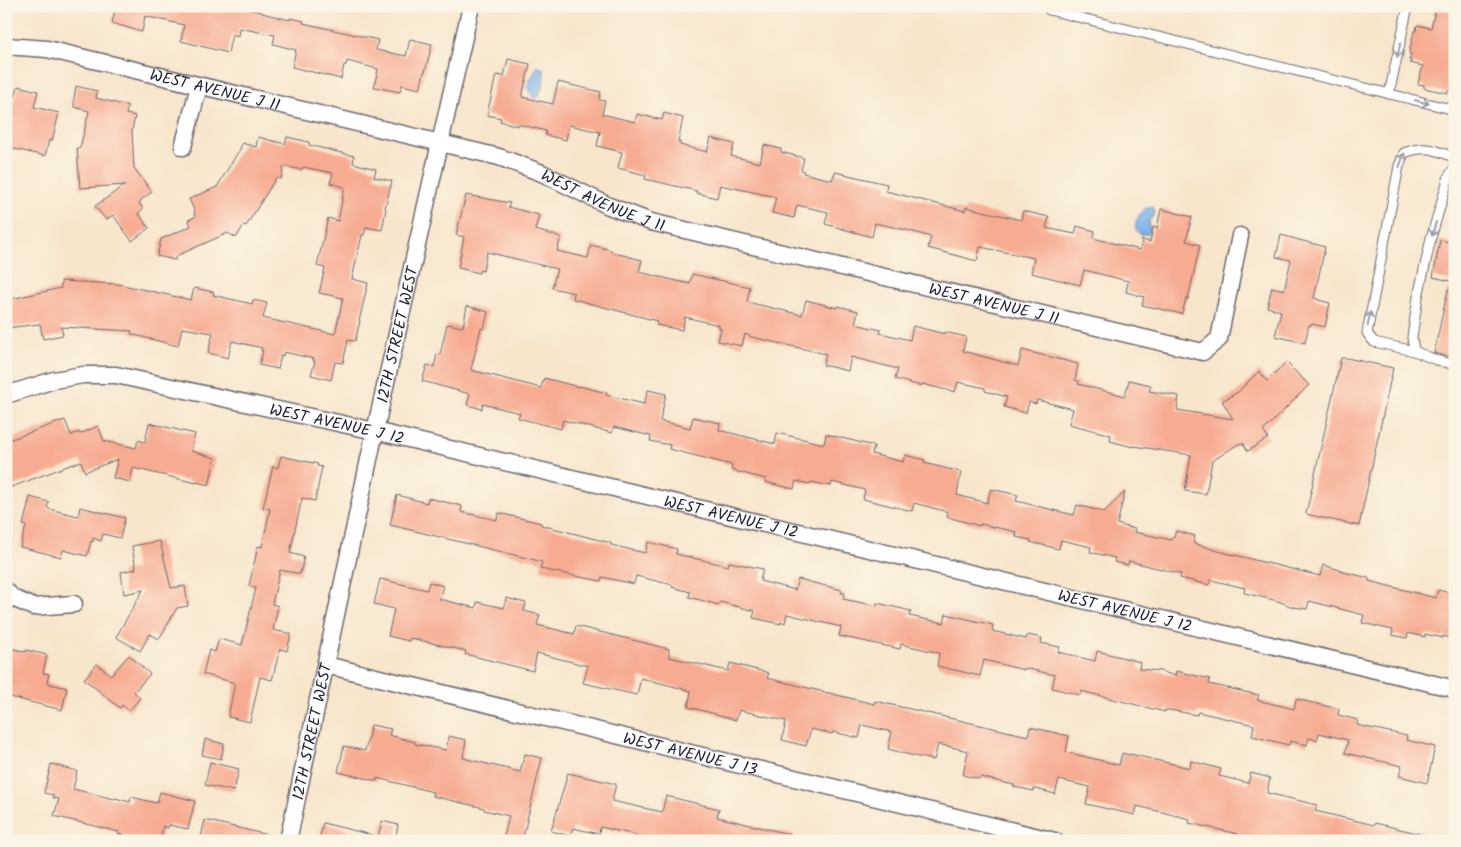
<svg xmlns="http://www.w3.org/2000/svg" width="1461" height="847" viewBox="0 0 1461 847" font-family="Kalam,sans-serif">
	<style>
		.water { fill: #7fb3ec; stroke: #506a94 }
		.building { fill: #f7ac92 }
		.lines { fill: none; stroke-linecap: round; stroke-linejoin: round }
		.service-casing { stroke: #6d676e; stroke-width: 11 }
		.minor-casing { stroke: #6d676e; stroke-width: 19 }
		.service { stroke: #fff; stroke-width: 9 }
		.minor { stroke: #fff; stroke-width: 16 }
		.oneway { stroke: #9c9ca7 }
		.labels { text-anchor: middle; stroke-width: 4.5; stroke-linejoin: round; paint-order: stroke }
		.street-label { font-size: 16px; fill: #22223b; stroke: #fcf5e5 }
	</style>
	<rect width="100%" height="100%" fill="#fcf5e5"/>
	<filter id="ink" filterUnits="userSpaceOnUse"><feTurbulence type="fractalNoise" baseFrequency=".02" numOctaves="2"/><feDisplacementMap in="SourceGraphic" scale="10" xChannelSelector="R" yChannelSelector="G"/><feConvolveMatrix kernelMatrix="1 2 1 2 8 2 1 2 1" color-interpolation-filters="sRGB"/></filter>
	<filter id="wash" filterUnits="userSpaceOnUse"><feTurbulence type="fractalNoise" baseFrequency=".0096" numOctaves="4" result="noise"/><feDisplacementMap in="SourceGraphic" scale="20" xChannelSelector="R" yChannelSelector="G"/><feGaussianBlur stdDeviation="1.12" result="paint"/><feColorMatrix in="noise" values="0 0 0 0 0 0 0 0 0 0 0 0 0 0 0 0 0 1.4 0 .05"/><feComposite in="paint" operator="in"/></filter>
	<g filter="url(#wash)">
		<rect width="100%" height="100%" fill="#f7e6cc"/>
		<g class="water">
			<path d="M537,67H539L544,69C545,79 543,90 537,98H534L530,92L528,84Z"/>
			<path d="M1148,207H1153L1155,212L1154,216L1149,220L1150,231L1148,234H1140L1136,230C1134,221 1140,212 1148,207Z"/>
		</g>
		<g id="blocks">
			<g class="building">
				<path d="M116,6H249L248,9L262,12V13L290,20V18L304,21L303,23L378,40L376,50L406,56L410,39L432,44L425,72H424L420,89L402,85L400,92L374,87L378,69L347,61L346,65H344L341,79L292,67L296,50L273,44L275,35L239,28L238,36L232,34L228,53L181,41L184,25L145,16L142,32L112,23Z"/>
				<path d="M1436,7L1455,11V92L1448,91L1447,93L1424,88V85L1418,84L1423,66L1410,63L1411,60H1409L1411,54L1409,53L1414,31H1416L1417,25L1431,28Z"/>
				<path d="M508,59L530,64L522,97L553,104L558,82L601,92L599,100L605,101L602,114L635,122L637,114L662,120L664,113L683,118L678,142H680V145L707,152L711,138L734,144L731,156L760,163L764,145L781,149V152L804,158L801,170L804,171L803,173L832,180L835,172L887,184L886,191L965,211L966,207L1021,220L1023,211L1049,217L1046,228L1075,234L1077,226L1095,231L1093,238L1140,250L1142,240L1150,242L1153,227L1157,228L1161,209L1192,217L1186,241L1200,245L1188,299H1186L1182,314L1142,305L1144,297L1126,292L1128,281L1084,270L1080,285L1031,273L1034,258L980,247L977,261L928,248L931,237L907,230L875,223L872,237L825,224L828,212L797,205L794,218L772,213L776,197L720,185L717,198L696,193L697,191L645,179L646,175L618,168L622,152L597,146L600,132L569,125L566,140L545,135L546,131L518,124V126L500,121L501,118L487,115L496,75L504,76Z"/>
				<path d="M18,86L38,91L34,107L59,113L52,141L49,140L45,156L6,147V111L12,108Z"/>
				<path d="M76,86L97,91L96,98L128,106L126,114L135,116L132,130L134,168L152,192L141,200V201L139,203L143,209L138,213L149,228L132,241L113,215L106,220L95,206L125,185L80,188L77,148H80L89,111L74,107V98Z"/>
				<path d="M258,137L285,144L287,137L309,142V145L354,156L353,163L376,169L374,177L392,181L385,208L386,209L382,230L366,227L364,235H362L352,279L368,283L359,321H360L355,341L348,340L343,363L335,362L331,380L311,375L315,361H313L314,359L284,352L283,356L281,355L278,369L259,365L263,351H261L262,348L232,341L228,358L208,353L213,333L182,328L178,346L131,334L132,331L61,327L63,335L43,339L40,324L6,328V300L61,288V281L118,284L191,300L194,288L214,292L213,295L252,304L253,300L267,303L263,318L335,334L343,298L319,293L325,268L317,266L328,218L338,221L344,191V187L330,183L333,173L303,167L302,170L284,166L281,179L276,178L246,226L244,225L236,238L228,233L176,256L175,260L157,256L161,239L191,226L188,220L195,217L194,213L195,212L189,199L217,187L240,149L242,143L256,147Z"/>
				<path d="M466,195L510,203L508,207L539,215L535,230L561,237L557,251L588,258L591,245L611,250V252L642,260L639,272L690,284L692,274L750,287L747,302L802,315L806,300L837,308L838,306L858,311L855,324L881,330L880,333L910,340L913,326L945,334V332L966,337L963,351L1018,366L1022,350L1078,364L1075,380L1079,381L1078,384L1125,396L1129,380L1151,385L1149,391L1179,396L1177,410L1233,419L1222,401L1238,392L1259,371L1267,381L1286,362L1309,385L1263,431L1268,438L1248,451L1243,443L1241,444L1240,443L1212,461L1206,494L1185,491L1191,455L1134,446L1133,447L1110,441L1111,435L1069,424L1073,409L1037,400L1036,404L1029,402L1026,413L1004,407L1007,397L985,391V388L958,382L955,392L922,384L921,386L895,379L898,369L851,357L848,371L823,365L826,354L752,337L745,334L742,346L718,341L721,329L719,328V325L685,317L682,330L656,325L657,321L573,299L574,293L552,288L557,269L487,252L483,271L480,270L479,273L458,268L464,237L456,235Z"/>
				<path d="M1281,235L1325,247L1314,298L1318,299V300L1330,303L1325,327L1312,324V325H1309L1305,343L1275,336L1281,311L1267,307L1272,287L1284,290L1291,260L1276,257Z"/>
				<path d="M1440,240L1455,243V282L1433,277Z"/>
				<path d="M1448,289H1455V358L1434,353Z"/>
				<path d="M467,306L488,312L484,329L481,328L471,370L541,388L544,378L579,387V386L607,393L606,395L644,404L648,390L666,394L660,421L690,428L693,417L720,423L719,430L775,444L777,433L824,444L826,434L874,446L872,454L903,462L905,455L925,460L924,463L961,472L957,495L987,503L991,489L1018,495L1016,501L1074,515L1077,505L1104,512L1125,492L1117,524L1135,529L1134,532L1171,540L1172,537H1174L1176,531L1195,536L1193,543L1218,551L1320,576L1323,565L1340,570V571L1369,578V581L1436,598L1438,590L1455,594V639L1443,636V638L1425,634V637L1408,633L1407,638L1392,635L1393,630L1362,623L1364,615L1309,601L1307,609L1293,607L1278,601L1244,593L1245,588L1211,580L1209,585L1180,578L1181,574L1129,561L1128,565L1114,562L1115,558L1090,552L1091,547L1061,540L1059,549L1030,542L1031,540L1016,537L1017,532L980,524V526L947,517L948,512L914,503L912,511L863,499L865,490L832,482L831,486L811,482L810,484L796,481L794,489L765,482L766,479L731,470L732,465L669,449L670,445L650,441L651,436L614,427L612,433L563,420L561,429L518,418L520,413L483,404L482,409L467,405L470,394L422,381L427,365L434,367L437,354L440,355L447,324L463,327Z"/>
				<path d="M1341,358H1347L1393,368L1359,526L1306,514Z"/>
				<path d="M65,420L71,435L79,432L80,434L98,426L104,441L136,448L138,440L145,442L149,423L195,434L191,451L215,458L209,485L196,482V483L133,468L130,482L113,478L118,459L85,472L81,461L6,489V441Z"/>
				<path d="M281,456L318,464L317,466L322,467L315,501L302,498L290,553L304,557L300,574L280,570L272,604L278,606L273,630L291,634L287,651L280,649L272,680L260,677L250,722L228,717L235,683L203,674L209,650L215,652L219,639L242,645L256,588L249,586L258,546L262,547L270,509L263,508L273,466L278,468Z"/>
				<path d="M397,495L427,503L428,498L462,506L461,512L497,520L499,513L541,523V525L611,543V545L645,553L648,542L677,549L676,554L728,566L729,562L763,569L760,581L795,590L798,579L842,590L841,593H845L843,599L877,606V603L911,611L909,616L944,623L946,614L993,625L992,631L1026,639L1027,635L1042,638L1041,643L1060,647L1058,652L1095,661L1097,651L1140,662L1139,669L1160,671L1175,676L1176,671L1210,679L1209,684L1259,695L1257,700L1294,709L1296,699L1326,706L1339,709L1338,715L1358,720L1357,725L1407,736L1406,740L1435,747L1427,783L1399,776L1402,766L1345,753L1348,740L1319,733L1317,740L1309,738L1307,745L1290,741L1289,745L1252,736L1254,725L1198,712L1197,715L1170,710H1165V712L1081,691L1080,695L1052,688L1055,675L1024,668V670L984,660L980,676L937,666L939,653L901,644L900,649L839,636L841,627L787,614L785,623L781,622V624L753,618L755,611L720,602L719,605L689,597L690,592L672,587L673,585L636,576L634,584L602,577L601,581L540,569L542,562L539,561L390,525Z"/>
				<path d="M30,497L49,502L47,507L49,509L78,516L80,507L125,518L120,538L103,534L101,541L93,538V542L91,541L87,556L63,550L61,557L20,547L26,526L23,525Z"/>
				<path d="M160,541L171,588L185,586L188,606L177,608L159,639L150,634L140,651L116,637L143,590L124,594L121,572L136,569L132,546Z"/>
				<path d="M380,579L427,590L429,582L443,586L439,599L476,608L477,602L504,608L506,598L526,603L524,611L540,615L537,625L574,634L576,626L669,649V657L728,671L730,663L769,673L767,678L874,704L875,701L1028,736L1030,727L1069,736L1066,752L1119,765L1122,753L1130,755V754L1190,768L1191,761L1221,769L1219,776L1248,783L1251,773L1270,778L1267,793L1317,805L1315,811L1374,825L1375,823L1425,835L1424,841H1236L1238,834L1189,823L1190,819L1137,806L1135,815L1086,804L1090,787L1059,780L1055,794L1036,789H1034V791L1014,787V785L980,777L979,779L963,775L968,751L938,744L934,760L914,756L888,749L892,732L862,725L859,738L833,732L832,734L811,729L806,746L782,740L786,721L739,710L736,720L716,715V714L688,707L691,691L641,678L637,695L583,683L588,666L537,653L533,671L465,654L466,651L410,638L409,641L388,636L394,609L374,604Z"/>
				<path d="M6,647L26,652V650L47,655L43,673L49,674L47,682L50,683V684L67,688L62,710L6,696Z"/>
				<path d="M129,655L150,674L134,692L140,698L129,711L122,705L120,708L84,679L97,664L111,675Z"/>
				<path d="M371,725L391,729L389,735L415,742V744L446,750L449,736L466,740L463,758L520,772L525,754L542,758L522,841H503L509,816L484,810V808L432,796L433,792L377,778V781L338,772L344,746L365,751Z"/>
				<path d="M205,739L224,744L221,759L202,755Z"/>
				<path d="M210,762L239,769L234,791L205,785Z"/>
				<path d="M51,764L77,771L73,789L114,799L115,798L130,802L131,797L157,803L160,792L195,801L188,829L169,825L168,828L163,826L160,841H151L118,834L119,832L54,816L59,799L53,798V795L44,793Z"/>
				<path d="M568,773L616,784L612,801L662,812L666,796L719,809L717,817L793,835L792,841H634L636,835L600,827L599,834L573,828L570,836L551,831Z"/>
				<path d="M205,820L268,835L267,841H200Z"/>
				<path d="M382,821L398,825L395,841H377Z"/>
				<path d="M323,823L372,835V841H319Z"/>
			</g>
		</g>
	</g>
	<g filter="url(#ink)">
		<use href="#blocks" fill-opacity="0" stroke="#6d676e" stroke-width="1"/>
		<g class="lines">
			<g class="service-casing">
				<g id="service">
					<path d="M1050,6L1049,10L1455,110"/>
					<path d="M1389,94L1408,6"/>
					<path d="M1455,167L1449,176L1431,238L1418,297L1412,337L1414,351L1436,360L1455,365"/>
					<path d="M1414,351L1374,342L1367,333L1399,166L1404,153C1425,145 1435,149 1455,158"/>
				</g>
			</g>
			<g class="minor-casing">
				<g id="minor">
					<path id="s1" d="M6,46L47,49L499,157L542,173L609,206L651,222L1203,352L1219,339L1240,236"/>
					<path d="M183,147L199,86"/>
					<path id="s2" d="M6,395L54,380L83,375H116L375,431L1455,689"/>
					<path d="M6,591L13,598L33,607L74,604"/>
					<path id="s3" d="M326,665L1055,841"/>
					<path id="s4" d="M288,841L375,431L471,6"/>
				</g>
			</g>
			<use href="#service" class="service"/>
			<use href="#minor" class="minor"/>
		</g>
		<defs><path id="oneway-shaft" d="M-6 0H5M1.5-3L5.5 0L1.5 3" fill="none" stroke-width="1.6" stroke-linecap="round" stroke-linejoin="round" transform="scale(1.25)"/></defs>
		<g class="oneway">
			<use href="#oneway-shaft" transform="translate(1399 50) rotate(102)"/>
			<use href="#oneway-shaft" transform="translate(1422 102) rotate(14)"/>
			<use href="#oneway-shaft" transform="translate(1402 160) rotate(-69)"/>
			<use href="#oneway-shaft" transform="translate(1434 229) rotate(106)"/>
			<use href="#oneway-shaft" transform="translate(1369 319) rotate(-80)"/>
		</g>
	</g>
	<g class="labels">
		<g class="street-label">
			<text dy="6" stroke="none"><textPath href="#s1" startOffset="214">WEST AVENUE J 11</textPath></text>
			<text dy="6" stroke="none"><textPath href="#s1" startOffset="619">WEST AVENUE J 11</textPath></text>
			<text dy="6" stroke="none"><textPath href="#s1" startOffset="1024">WEST AVENUE J 11</textPath></text>
			<text dy="6" stroke="none"><textPath href="#s4" startOffset="518">12TH STREET WEST</textPath></text>
			<text dy="6" stroke="none"><textPath href="#s2" startOffset="339">WEST AVENUE J 12</textPath></text>
			<text dy="6" stroke="none"><textPath href="#s2" startOffset="744">WEST AVENUE J 12</textPath></text>
			<text dy="6" stroke="none"><textPath href="#s2" startOffset="1149">WEST AVENUE J 12</textPath></text>
			<text dy="6" stroke="none"><textPath href="#s4" startOffset="112">12TH STREET WEST</textPath></text>
			<text dy="6" stroke="none"><textPath href="#s3" startOffset="375">WEST AVENUE J 13</textPath></text>
		</g>
	</g>
	<rect width="1461" height="847" fill="none" stroke="#fcf5e5" stroke-width="25"/>
</svg>
